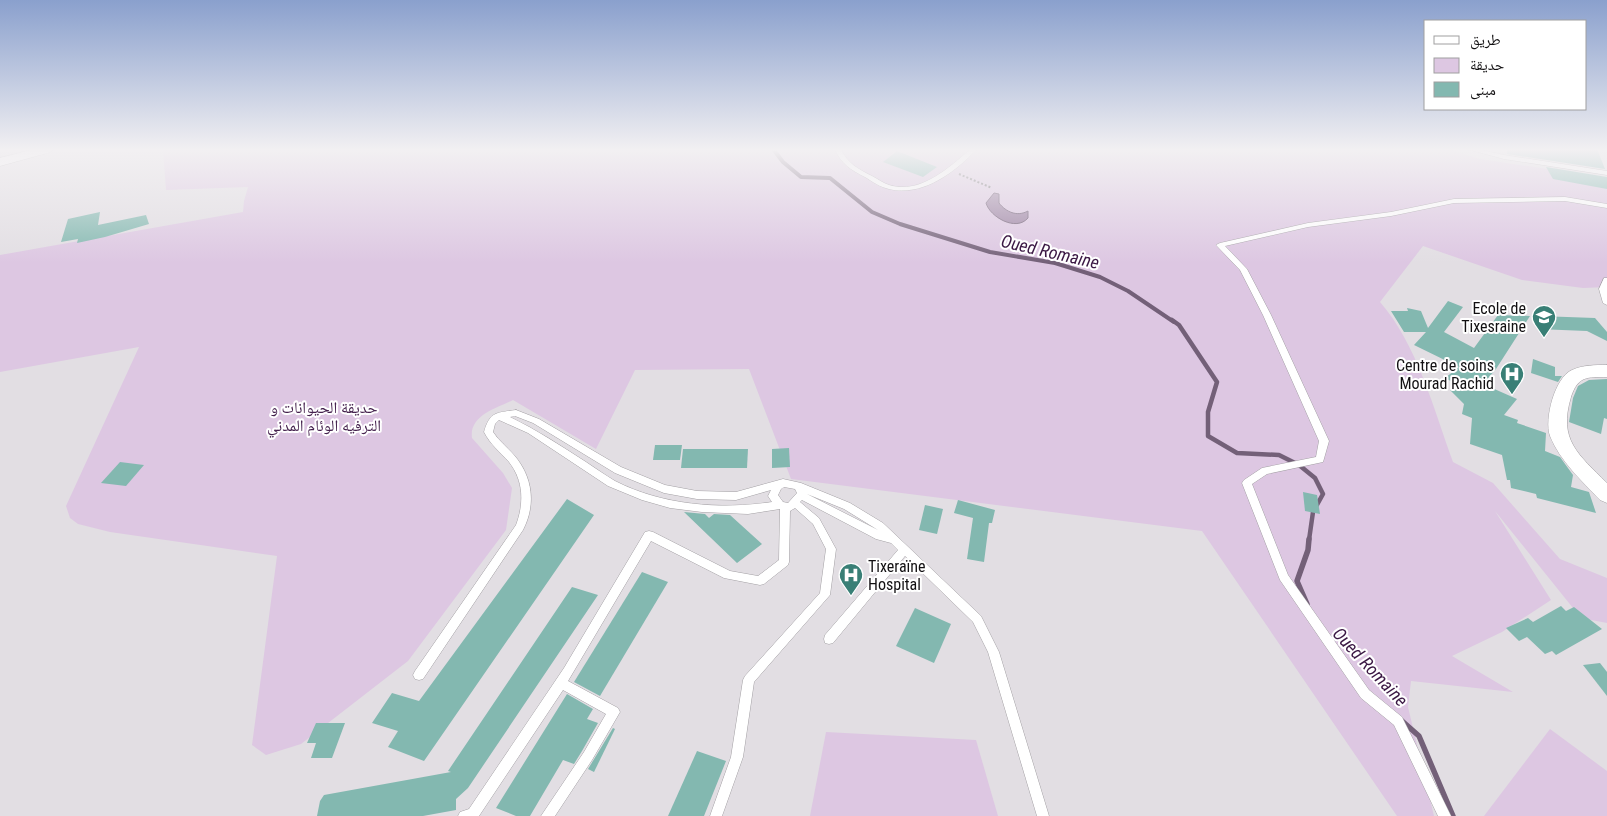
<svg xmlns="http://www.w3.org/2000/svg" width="1607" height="816" viewBox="0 0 1607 816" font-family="'Roboto Condensed','Noto Naskh Arabic',sans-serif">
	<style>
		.green { fill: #ddc7e2 }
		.water { fill: #9d83a4; stroke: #736078 }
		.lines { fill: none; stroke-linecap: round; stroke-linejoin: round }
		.stream-far2 { stroke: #736078; stroke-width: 4 }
		.stream-far1 { stroke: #736078; stroke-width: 4.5 }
		.stream { stroke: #736078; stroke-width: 5.5 }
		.building { fill: #83b8b0 }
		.service-casing { stroke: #a3a0a4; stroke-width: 1 }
		.minor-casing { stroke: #a3a0a4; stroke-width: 1 }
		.path { stroke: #726f73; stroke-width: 2; stroke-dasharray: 2 2; stroke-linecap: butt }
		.service { fill: #fff; fill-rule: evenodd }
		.minor { fill: #fff; fill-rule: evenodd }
		.labels { text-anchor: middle; stroke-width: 4; stroke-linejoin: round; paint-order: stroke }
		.poi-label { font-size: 16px; fill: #121012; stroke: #fff; text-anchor: end }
		.park-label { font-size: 16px; fill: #44214d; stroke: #fff }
		.water-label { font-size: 18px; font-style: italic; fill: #3b1844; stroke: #fff }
	</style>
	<rect width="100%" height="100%" fill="#e2dee3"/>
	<g class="green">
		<path d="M163,149H1448L1480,159L1607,178V287L1583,288L1522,280L1423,246L1380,302C1417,344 1434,410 1453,462L1493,483L1560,559L1607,578V623L1581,618L1495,511L1551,600L1502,632L1452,656L1513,692L1411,681L1408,707L1434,816H1397L1202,531L791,479L749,369L635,370L596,449L513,400C497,408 469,415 472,438L503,473L512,488L506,530L408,661L301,744L266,755L252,745L277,556L110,532L78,524L70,518L66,506L139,347L0,372V255L243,212L244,201L248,187L166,190Z"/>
		<path d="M1550,729L1607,771V816H1484Z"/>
		<path d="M826,732L976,740L998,816H810Z"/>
	</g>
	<path class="water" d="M994,193L999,194V203C1006,212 1017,217 1028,211V218C1016,232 990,217 986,203Z"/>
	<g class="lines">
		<path class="stream-far2" d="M773,149L783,162L801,177L830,178L872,212L900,224L990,252L1055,263L1100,277L1128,291L1174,322"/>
		<path class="stream-far1" d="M1172,320L1179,325L1217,382L1208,412V436L1237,453L1279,455L1299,465L1315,478L1323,494L1313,512L1309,540"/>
		<g class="stream">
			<path d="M1307,604L1297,581L1308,550L1309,539"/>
			<path d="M1402,721L1419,736L1453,816"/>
		</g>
	</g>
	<g class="building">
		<path d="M1507,149H1597L1605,169L1507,154Z"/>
		<path d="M897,151L937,167L923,177L883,162Z"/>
		<path d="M1546,167L1607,177V189L1553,179Z"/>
		<path d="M100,212L98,225L146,215L149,224L105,237L77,243L78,239L61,242L68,219Z"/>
		<path d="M1448,301L1463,307L1444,332L1474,348L1498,315L1530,316L1496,369L1483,384L1517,399L1504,415L1518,420L1517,423L1546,433L1545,451L1560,457L1573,475L1571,487L1589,492L1596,513L1537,498L1536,494L1511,488L1510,480H1507L1502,455L1470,444L1472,418L1462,414L1464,404L1450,390L1464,388L1445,378L1459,367L1414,345L1426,332H1404L1391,311H1408L1407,308L1421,311L1428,328Z"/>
		<path d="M1539,316L1595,318L1607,332V341L1587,331L1537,329Z"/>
		<path d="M1533,359L1555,367V376H1562L1558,382L1531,373Z"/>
		<path d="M1607,379V419L1604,418L1601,434L1569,422L1573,398L1578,386L1589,380Z"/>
		<path d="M655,445H682L680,460H653Z"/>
		<path d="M789,448L790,467L772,468V449Z"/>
		<path d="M683,449H748L747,468H681Z"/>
		<path d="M120,462L144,465L126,486L101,483Z"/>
		<path d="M1303,492L1317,495L1320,514L1305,511Z"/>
		<path d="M567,499L594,515L424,761L388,747L398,731L372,723L392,693L419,701Z"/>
		<path d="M958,500L995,510L992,523H989L984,562L967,559L973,518L954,513Z"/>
		<path d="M925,505L943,509L937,534L919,530Z"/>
		<path d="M684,512L705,514L709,518L714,514L730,515L762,544L737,563Z"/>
		<path d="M642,572L668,582L600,696L574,682Z"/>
		<path d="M572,587L598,595L468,788L456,799V810L423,816H317L320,801L324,795L451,772L448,771Z"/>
		<path d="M1561,606L1566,611L1574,607L1602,629L1556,655L1552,651L1545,654L1527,637L1519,641L1506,628L1528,618L1533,622Z"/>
		<path d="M915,608L951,624L934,663L896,646Z"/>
		<path d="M1600,663L1607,672V696L1583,665Z"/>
		<path d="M567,694L593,709L587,719L598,723L582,751L574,764L563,760L530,816H516L496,808Z"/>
		<path d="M316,723H345L332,758H311L316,743H307Z"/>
		<path d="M613,728L615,729L594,772L588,769Z"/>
		<path d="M697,751L726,761L704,816H668Z"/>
	</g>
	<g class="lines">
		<g class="service-casing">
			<g id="service">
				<path d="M835,149H841C847,163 858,169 872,176C878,179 883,183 889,185C921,195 949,167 971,149H977C955,172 923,197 889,189C880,187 873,182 865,177C851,170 841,164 835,149Z"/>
				<path d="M1467,149H1476L1504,155L1607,171V175L1504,159Z"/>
				<path d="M1565,197L1607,204V208L1565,201L1454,203L1391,216L1308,227L1225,246L1247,269L1271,315L1329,441L1323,462L1267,474L1252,484L1288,575L1369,690L1402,717L1451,816H1438L1394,725L1361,698L1280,580L1242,483L1244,480L1262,468L1316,457L1319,441L1263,315L1240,270L1216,245L1220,243L1308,223L1391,212L1454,199Z"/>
				<path d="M1604,278H1607V305L1603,303L1599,289Z"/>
				<path d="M516,410L539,419L621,467L665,485L697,491L736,492L783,479L801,483L850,503L883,523L981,616L999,652L1049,816H1037L988,652L973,622L905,556L833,643L829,644L825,643L824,639L825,635L898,550L891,543L876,539L802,500L800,502L819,518L836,549L830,595L754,682L743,757L722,816H710L731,757L743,680L745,676L820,593L826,549L813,524L795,508L790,511L789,562L788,565L764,584L760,585L724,578L651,541L568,681L618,708L620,712L592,760L555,816H541L584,752L606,714L563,690L479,816H458L460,812L469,809L564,668L645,532L649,531L653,532L730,571L758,576L779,560L780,509L748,514L702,512L670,508L642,500L608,486L528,433L499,420L495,424L493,432C499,441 507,447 514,455C533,477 536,505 523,530L423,679L419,680L415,679L413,675L415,671L516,525C524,504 524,481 509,462C500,452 490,444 484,432C490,411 497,413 516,410ZM515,416L533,423L615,473L664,493L697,499L736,500L771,490L768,496L772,502C720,510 662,505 615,481C605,475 595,468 586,462C561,446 537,430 510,417ZM784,487L795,489L797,493L788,503L783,502L778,495L781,489ZM807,494L844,509L878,530Z"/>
			</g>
		</g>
		<g class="minor-casing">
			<g id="minor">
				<path d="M35,149H53L51,152L0,166V158Z"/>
				<path d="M1607,365V377C1587,377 1578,376 1571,397C1558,440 1578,454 1607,483V503L1600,500C1582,481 1560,461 1550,436C1544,419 1555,377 1572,370C1583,365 1595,365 1607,365Z"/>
			</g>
		</g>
		<path class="path" d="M959,174L992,188"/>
		<use href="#service" class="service"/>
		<use href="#minor" class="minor"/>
	</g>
	<linearGradient id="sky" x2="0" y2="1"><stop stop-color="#8aa0cd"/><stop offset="0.57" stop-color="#f2f0f2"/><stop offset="1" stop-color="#f2f0f2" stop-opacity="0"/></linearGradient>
	<rect width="1607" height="263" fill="url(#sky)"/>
	<defs>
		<g id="school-pin" transform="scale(1.25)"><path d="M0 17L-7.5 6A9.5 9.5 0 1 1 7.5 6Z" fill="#397f76" stroke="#fff"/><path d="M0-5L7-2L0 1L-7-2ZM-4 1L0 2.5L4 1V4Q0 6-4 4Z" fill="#fff"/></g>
		<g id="hospital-pin" transform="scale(1.25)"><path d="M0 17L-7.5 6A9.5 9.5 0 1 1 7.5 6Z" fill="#397f76" stroke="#fff"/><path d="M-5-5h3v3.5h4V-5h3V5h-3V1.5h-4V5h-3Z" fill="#fff"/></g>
	</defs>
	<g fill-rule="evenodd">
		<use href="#school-pin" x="1544" y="317"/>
		<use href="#hospital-pin" x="1512" y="374"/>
		<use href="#hospital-pin" x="851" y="575"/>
	</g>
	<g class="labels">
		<g class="poi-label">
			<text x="1526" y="314">Ecole de<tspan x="1526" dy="18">Tixesraine</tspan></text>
			<text x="1494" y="371">Centre de soins<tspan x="1494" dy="18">Mourad Rachid</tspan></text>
			<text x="868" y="572" text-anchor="start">Tixeraïne<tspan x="868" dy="18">Hospital</tspan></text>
		</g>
		<g class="park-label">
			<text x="324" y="413">حديقة الحيوانات و<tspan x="324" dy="18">الترفيه الوئام المدني</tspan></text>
		</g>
		<g class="water-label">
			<text transform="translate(1050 252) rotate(13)" y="6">Oued Romaine</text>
			<text transform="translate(1370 667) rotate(47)" y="6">Oued Romaine</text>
		</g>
	</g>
	<rect x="1424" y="20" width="162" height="90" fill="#ffffff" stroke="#a09fa0"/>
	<rect x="1434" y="36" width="25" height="8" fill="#ffffff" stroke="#a09fa0"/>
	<text x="1470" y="45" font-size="15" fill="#121012">طريق</text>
	<rect x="1434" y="58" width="25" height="15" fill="#ddc7e2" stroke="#a09fa0"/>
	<text x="1470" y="70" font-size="15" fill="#121012">حديقة</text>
	<rect x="1434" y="82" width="25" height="15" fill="#83b8b0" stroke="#a09fa0"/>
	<text x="1470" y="95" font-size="15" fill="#121012">مبنى</text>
</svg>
